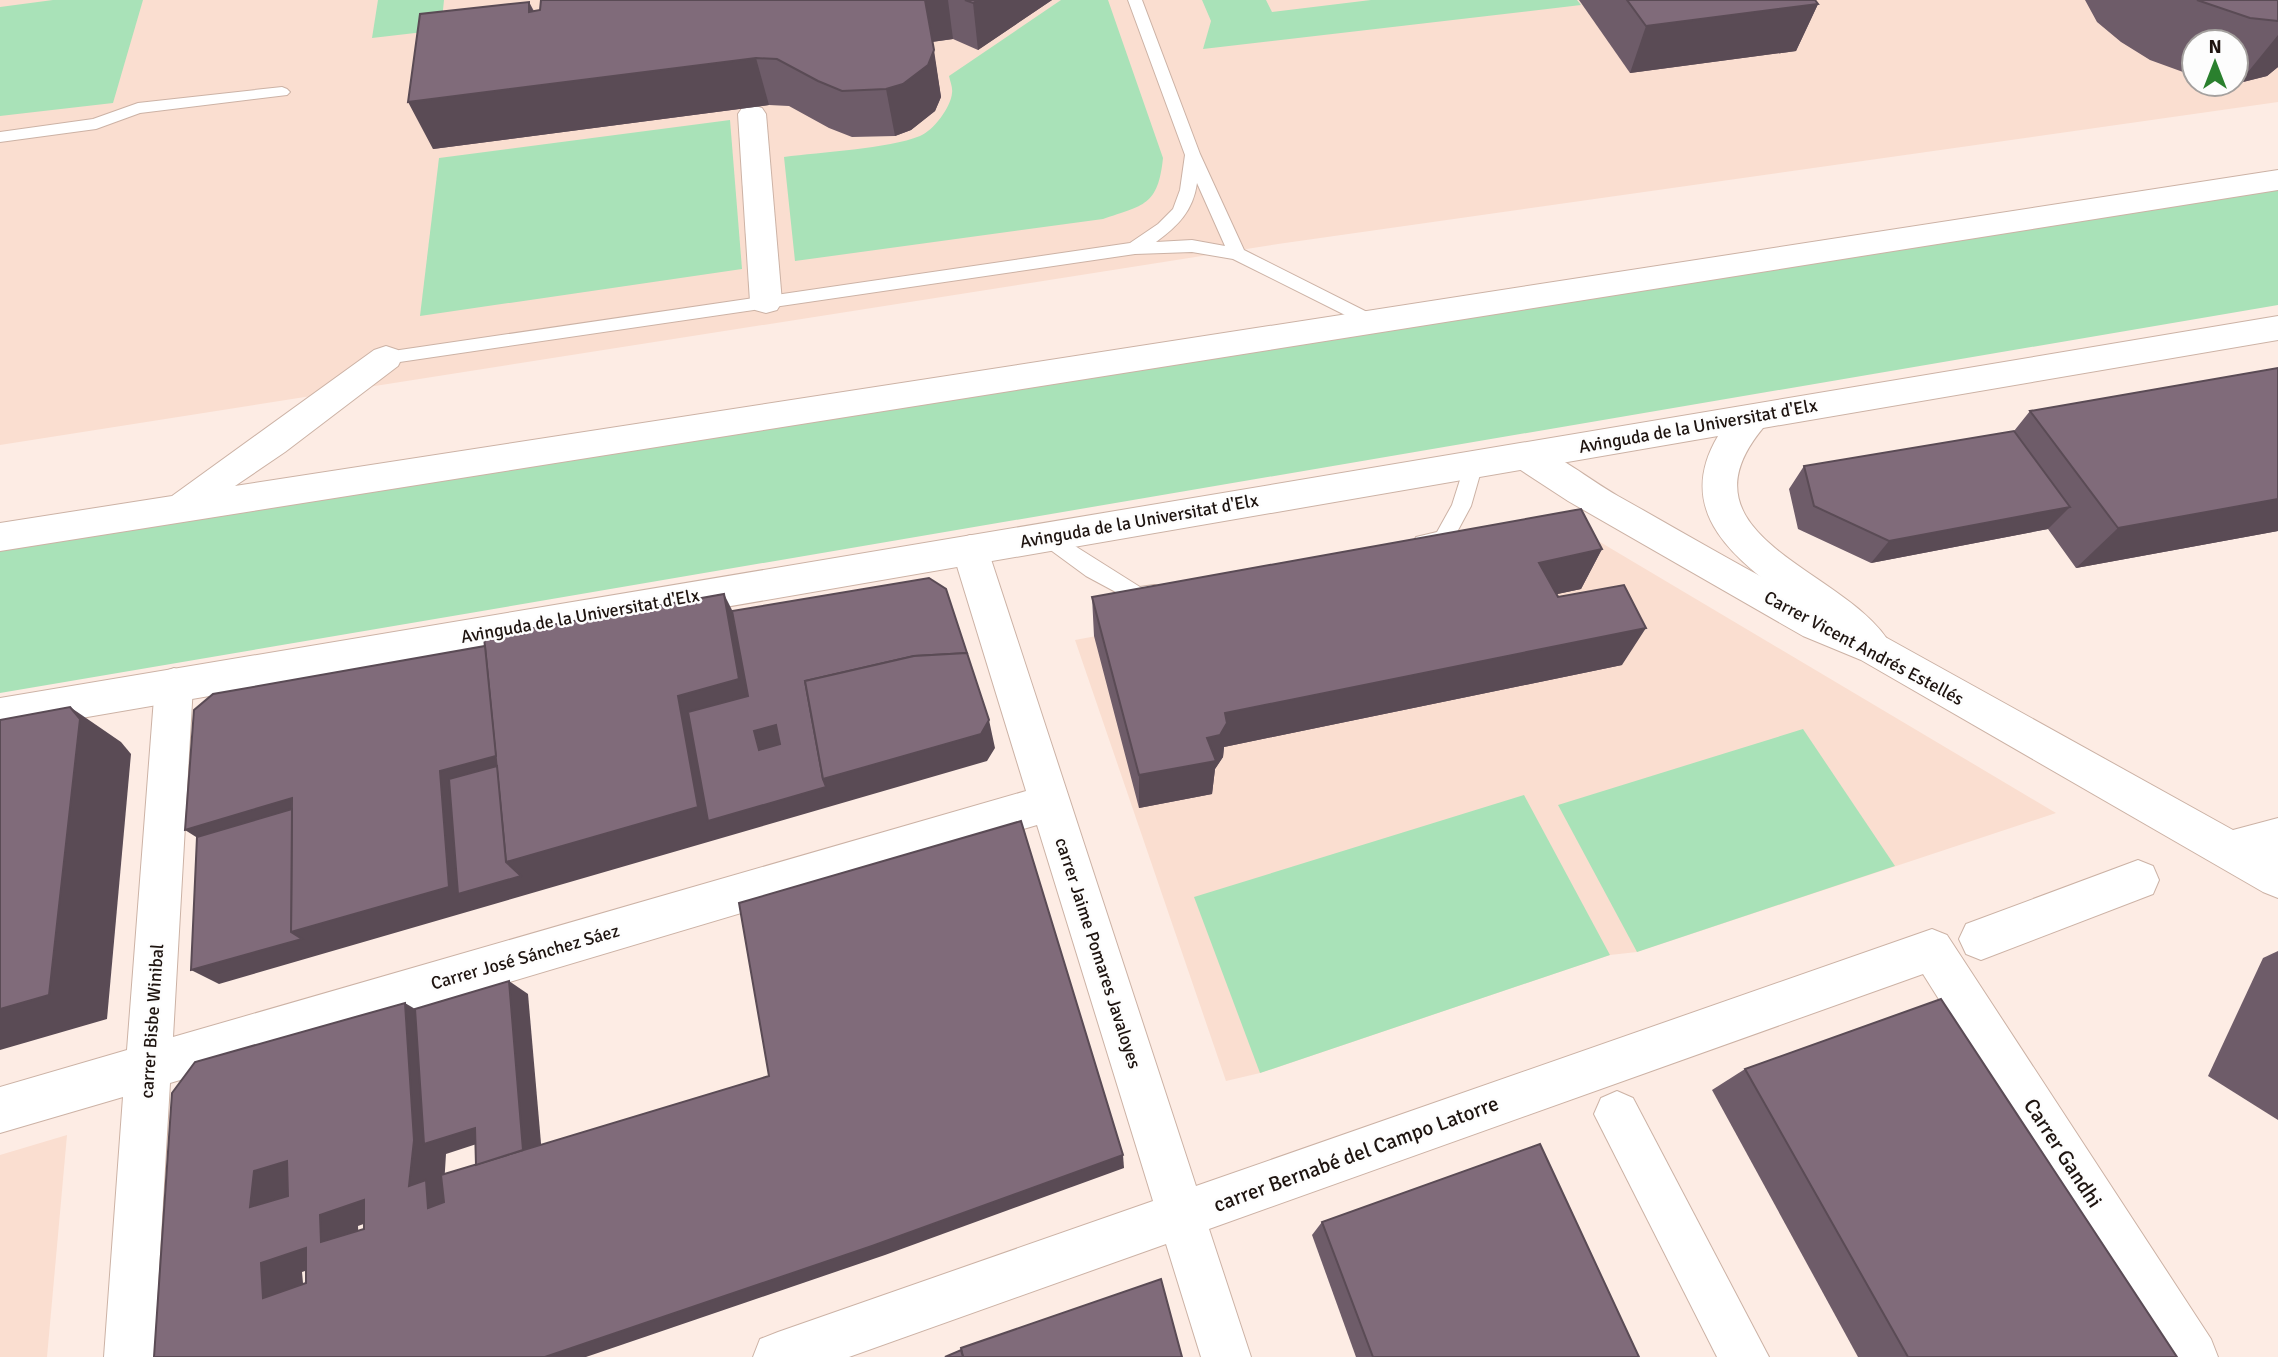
<svg xmlns="http://www.w3.org/2000/svg" width="2278" height="1357" viewBox="0 0 2278 1357" font-family="Signika,sans-serif">
	<style>
		.built { fill: #faded0; fill-rule: evenodd }
		.green { fill: #a9e2b8 }
		.lines { fill: none; stroke-linecap: round; stroke-linejoin: round }
		.lane-casing { stroke: #ccb2a5; stroke-width: 2 }
		.street-casing { stroke: #ccb2a5; stroke-width: 2 }
		.highway-casing { stroke: #ccb2a5; stroke-width: 2 }
		.lane { fill: #fff; fill-rule: evenodd }
		.street { fill: #fff; fill-rule: evenodd }
		.highway { fill: #fff; fill-rule: evenodd }
		.wall { fill: #6e5c69 }
		.shaded-wall { fill: #5a4b55 }
		.building { fill: #806b7a; stroke: #5a4b55; stroke-width: 2; fill-rule: evenodd }
		.labels { text-anchor: middle; stroke-width: 5; stroke-linejoin: round; paint-order: stroke }
		.street-label { font-size: 18px; fill: #1e1410; stroke: #fdfdfd }
		.near-street-label { font-size: 21px; fill: #1e1410; stroke: #fdfdfd }
	</style>
	<rect width="100%" height="100%" fill="#fdece4"/>
	<g class="built">
		<path d="M0,0H2278V102L1278,244L0,445ZM2194,42H2236V84H2194Z"/>
		<path d="M1600,542L2056,813L1637,952L1610,955L1260,1073L1226,1081L1075,640Z"/>
		<path d="M67,1135L47,1357H0V1155Z"/>
	</g>
	<g class="green">
		<path d="M53,0H143L113,103L0,116V7Z"/>
		<path d="M378,0H444L441,30L372,38Z"/>
		<path d="M1061,0H1108L1163,158C1158,206 1144,205 1103,219L795,261L784,157C821,152 888,149 920,136C933,131 951,107 952,93C953,88 950,81 949,76Z"/>
		<path d="M1202,0H1266L1272,12L1371,0H1577L1581,5L1203,49L1211,21Z"/>
		<path d="M730,120L742,269L420,316L439,158Z"/>
		<path d="M2278,182V305L0,693V548Z"/>
		<path d="M1803,729L1895,866L1637,952L1558,805Z"/>
		<path d="M1524,795L1610,955L1260,1073L1194,897Z"/>
	</g>
	<g class="lines">
		<g class="lane-casing">
			<g id="lane">
				<path d="M1128,0H1142L1200,154L1244,250L1377,317L1380,321L1377,325H1365L1233,259L1192,252L1135,254L386,364L380,363L377,358L380,353L386,352L1130,243L1158,224L1173,209L1180,190L1185,155ZM1197,183L1225,246L1192,240L1156,242C1178,226 1193,211 1197,183Z"/>
				<path d="M282,87L287,89L290,92L287,95L140,113L96,129L0,142V132L93,119L138,103Z"/>
				<path d="M1474,457L1481,459L1483,464L1471,506L1450,545L1423,551L1416,549L1413,543L1416,537L1437,532L1452,505L1465,464L1467,459Z"/>
				<path d="M1048,529L1140,587L1154,585L1161,587L1164,593L1161,599L1138,604L1086,576L1041,543L1038,537L1041,531Z"/>
			</g>
		</g>
		<g class="street-casing">
			<g id="street">
				<path d="M752,105L762,108L766,114L782,302L777,310L766,313L755,310L750,302L738,114L742,108Z"/>
				<path d="M1525,443C1558,453 1588,479 1618,496C1706,545 1793,599 1887,638L2233,830L2278,818V898L2263,892L1861,660L1803,636L1568,501L1513,465L1508,456L1513,447Z"/>
				<path d="M970,535L983,540L988,550L1196,1186L1932,929L1947,935L2211,1339L2218,1357H2164L1923,974L1209,1229L1251,1357H1201L1166,1244L849,1357H753L760,1339L778,1332L1153,1201L1037,825L170,1083L154,1357H104L123,1097L0,1133V1087L127,1050L155,685L160,673L174,668L188,673L193,685L173,1037L1026,791L952,550L957,540Z"/>
				<path d="M2138,860L2153,866L2159,880L2153,894L1981,960L1966,954L1959,939L1966,924Z"/>
				<path d="M1617,1091L1633,1098L1769,1357H1717L1594,1114L1601,1098Z"/>
			</g>
		</g>
		<g class="highway-casing">
			<g id="highway">
				<path d="M2278,170V190L0,551V523L172,496L374,350L386,346L398,350L402,358L398,366L285,452L235,486Z"/>
				<path d="M2278,316V340L1763,428C1670,540 1855,571 1893,649L1887,660C1856,671 1842,637 1819,620C1760,575 1665,525 1718,436L0,732V698Z"/>
			</g>
		</g>
		<use href="#lane" class="lane"/>
		<use href="#street" class="street"/>
		<use href="#highway" class="highway"/>
	</g>
	<g class="wall">
		<path d="M541,0H1052L978,50L953,39L932,42L941,97L935,111L911,130L895,136L852,137L829,128L789,106L769,105L433,149L529,2L534,11L540,10Z"/>
		<path d="M1579,0H1815L1818,4L1796,51L1630,73Z"/>
		<path d="M2085,0H2278V67L2267,76L2239,83L2236,82V42H2194V76L2150,60L2121,42L2097,22Z"/>
		<path d="M2278,368V531L2076,568L2048,529L1871,563L1798,529L1789,489L1804,466L2014,431L2030,411Z"/>
		<path d="M1602,549L1581,589L1557,594L1622,665L1224,747L1223,757L1215,769L1212,794L1139,808L1094,636L1092,597Z"/>
		<path d="M2278,951V1120L2208,1076L2263,958Z"/>
		<path d="M1745,1069L2177,1357H1858L1712,1090Z"/>
		<path d="M1322,1222L1639,1357H1356L1312,1235Z"/>
	</g>
	<g class="shaded-wall">
		<path d="M925,0H948L953,39L931,42Z"/>
		<path d="M978,0H1052L978,50L973,3Z"/>
		<path d="M529,2L549,48L529,12Z"/>
		<path d="M1818,4L1796,51L1630,73L1646,26Z"/>
		<path d="M2278,35V67L2267,76L2239,83Z"/>
		<path d="M934,50L941,97L935,111L911,130L895,136L886,89Z"/>
		<path d="M756,58L769,105L433,149L408,102Z"/>
		<path d="M2278,499V531L2076,568L2118,528Z"/>
		<path d="M2070,507L2048,529L1871,563L1889,541Z"/>
		<path d="M1602,549L1581,589L1521,602L1539,563Z"/>
		<path d="M724,594L743,632L758,715L699,732L823,779L989,720L995,748L987,761L219,984L191,970L291,932L223,854L185,830L292,798L440,771L678,696Z"/>
		<path d="M1646,628L1622,665L1224,747L1223,757L1215,769L1212,794L1139,808V775L1207,738L1225,713Z"/>
		<path d="M70,707L121,742L131,754L107,1019L0,1050V1009Z"/>
		<path d="M776,725L786,744L759,750L754,731Z"/>
		<path d="M509,981L528,994L543,1166L497,1180Z"/>
		<path d="M405,1003L437,1022L475,1128L495,1138L446,1154L444,1186L460,1219L428,1208L409,1186Z"/>
		<path d="M1123,1155L1124,1168L885,1255L586,1357H545Z"/>
		<path d="M287,1161L291,1218L250,1207L254,1171Z"/>
		<path d="M364,1200L400,1211L358,1226L359,1252L321,1242L320,1215Z"/>
		<path d="M306,1248L345,1258L302,1272L305,1305L263,1298L261,1263Z"/>
	</g>
	<g class="building">
		<path d="M541,0H925L934,50L928,65L903,84L886,89L842,91L818,81L777,59L756,58L408,102L420,14L529,2V12L540,10Z"/>
		<path d="M965,0H978L973,3Z"/>
		<path d="M1627,0H1815L1818,4L1646,26Z"/>
		<path d="M2197,0H2278V21L2250,18Z"/>
		<path d="M2278,368V499L2118,528L2030,411Z"/>
		<path d="M2014,431L2070,507L1889,541L1814,506L1804,466Z"/>
		<path d="M1581,509L1602,549L1539,563L1558,597L1624,585L1646,628L1225,713L1227,723L1220,735L1207,738L1216,761L1139,775L1092,597Z"/>
		<path d="M929,578L946,589L967,653L914,656L805,681L823,779L826,787L708,821L688,712L748,696L732,611ZM776,725L780,744L759,750L754,731Z"/>
		<path d="M724,594L739,679L678,696L698,807L506,862L484,637Z"/>
		<path d="M485,646L496,756L440,771L449,887L291,932L292,798L185,830L194,710L213,694Z"/>
		<path d="M967,653L989,720L981,734L823,779L805,681L914,656Z"/>
		<path d="M70,707L80,719L49,995L0,1009V720Z"/>
		<path d="M497,766L506,862L521,876L458,894L449,779Z"/>
		<path d="M292,809L291,932L302,939L191,970L197,837Z"/>
		<path d="M1021,821L1123,1155L872,1246L545,1357H154L172,1093L195,1062L405,1003L414,1140L409,1186L426,1180L428,1208L444,1202L441,1175L769,1076L739,903ZM287,1161L288,1196L250,1207L254,1171ZM364,1200V1229L321,1242L320,1215ZM306,1248V1283L263,1298L261,1263Z"/>
		<path d="M509,981L523,1150L476,1165L475,1128L424,1144L415,1009Z"/>
		<path d="M1941,999L2177,1357H1908L1745,1069Z"/>
		<path d="M1540,1144L1639,1357H1373L1322,1222Z"/>
		<path d="M1161,1279L1182,1357H963L961,1348Z"/>
		<path d="M961,1350L963,1357H945Z"/>
	</g>
	<g class="labels">
		<g class="street-label">
			<text transform="translate(1698 426) rotate(-10)" y="6">Avinguda de la Universitat d'Elx</text>
			<text transform="translate(1139 521) rotate(-10)" y="6">Avinguda de la Universitat d'Elx</text>
			<text transform="translate(580 616) rotate(-10)" y="6">Avinguda de la Universitat d'Elx</text>
			<text transform="translate(1864 648) rotate(28)" y="6">Carrer Vicent Andrés Estellés</text>
			<text transform="translate(1098 953) rotate(72)" y="6">carrer Jaime Pomares Javaloyes</text>
			<text transform="translate(525 957) rotate(-16)" y="6">Carrer José Sánchez Sáez</text>
			<text transform="translate(152 1021) rotate(-86)" y="6">carrer Bisbe Winibal</text>
		</g>
		<g class="near-street-label">
			<text transform="translate(2063 1153) rotate(57)" y="7">Carrer Gandhi</text>
			<text transform="translate(1356 1154) rotate(-20)" y="7">carrer Bernabé del Campo Latorre</text>
		</g>
	</g>
	<g transform="translate(2215 63)"><circle r="33" fill="#fdfdfd" stroke="#a4a09e" stroke-width="2"/>
	<path d="M0-5L12 26L0 18L-12 26Z" fill="#2a802e"/>
	<text y="-10" font-size="19" font-weight="bold" text-anchor="middle" fill="#1e1410">N</text>
	</g>
</svg>
